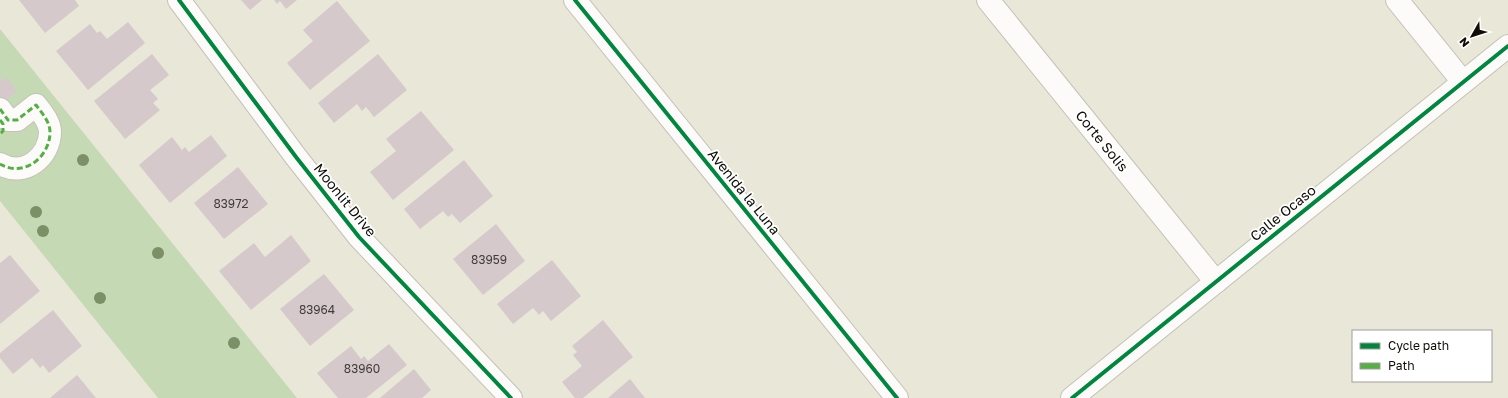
<svg xmlns="http://www.w3.org/2000/svg" width="1508" height="398" viewBox="0 0 1508 398" font-family="'Golos Text',sans-serif">
	<style>
		.green { fill: #c6d9b5 }
		.building { fill: #d5c9cc }
		.lines { fill: none; stroke-linecap: round; stroke-linejoin: round }
		.street-casing { stroke: #c4c2b6; stroke-width: 24 }
		.street { stroke: #fcfbf9; stroke-width: 22 }
		.quiet { stroke: #54b044; stroke-width: 3; stroke-dasharray: 6 3; stroke-linecap: butt }
		.cycleway-casing { stroke: #fff; stroke-width: 6 }
		.cycleway { stroke: #00873e; stroke-width: 4 }
		.tree { fill: #7c8f67 }
		.labels { text-anchor: middle; stroke-width: 3.5; stroke-linejoin: round; paint-order: stroke }
		.number-label { font-size: 12px; fill: #403c37 }
		.street-label { font-size: 14px; fill: #0f0d05; stroke: #fff }
	</style>
	<rect width="100%" height="100%" fill="#e9e7d8"/>
	<path class="green" d="M0,29L297,398H158L0,201Z"/>
	<g class="building">
		<path d="M19,0H75L79,6L45,33Z"/>
		<path d="M241,0H262L250,10Z"/>
		<path d="M274,0H297L286,9L280,1L277,4Z"/>
		<path d="M337,1L370,41L310,90L287,63L313,41L303,30Z"/>
		<path d="M128,22L145,43L88,90L56,51L90,24L97,33L100,31L107,39Z"/>
		<path d="M152,54L169,75L150,90L158,99L153,103L160,110L125,139L94,101Z"/>
		<path d="M378,54L407,90L374,117L366,107L362,111L357,104L334,123L318,103Z"/>
		<path d="M6,77L17,91L3,103L0,99V82Z"/>
		<path d="M421,111L454,150L393,200L370,172L396,151L386,139Z"/>
		<path d="M211,135L227,156L170,203L139,165L172,137L182,150L185,147L189,152Z"/>
		<path d="M464,160L493,196L460,223L452,214L448,217L443,211L420,229L404,209Z"/>
		<path d="M238,167L268,204L224,239L194,203Z"/>
		<path d="M496,224L525,261L483,295L453,259Z"/>
		<path d="M291,235L311,261L251,310L219,271L254,243L265,257Z"/>
		<path d="M10,255L40,291L0,324V263Z"/>
		<path d="M552,260L581,296L551,321L543,311L539,315L533,308L513,324L497,304Z"/>
		<path d="M324,274L354,310L310,346L280,309Z"/>
		<path d="M53,310L82,346L49,373L43,365L40,368L32,358L13,374L0,358V353Z"/>
		<path d="M603,320L633,357L583,398H575L562,382L582,366L573,355L577,352L572,346Z"/>
		<path d="M389,344L407,365L366,398H338L317,373L351,346L361,359L364,356L368,361Z"/>
		<path d="M414,369L431,390L422,398H380Z"/>
		<path d="M77,375L96,398H50Z"/>
		<path d="M630,379L645,398H608Z"/>
	</g>
	<g class="lines">
		<g class="street-casing">
			<g id="street">
				<path d="M179,0L296,157L359,237L511,398"/>
				<path d="M575,0L897,398"/>
				<path d="M988,0L1216,282"/>
				<path d="M1397,0L1463,82"/>
				<path d="M0,109L8,120H17L36,105C42,113 50,122 50,132C50,157 24,178 0,164"/>
				<path d="M1072,398L1508,46"/>
			</g>
		</g>
		<use href="#street" class="street"/>
		<g class="quiet">
			<path d="M0,109L8,120H17L36,105C42,113 50,122 50,132C50,157 24,178 0,164"/>
			<path d="M0,120L3,124V131L0,134"/>
		</g>
		<g class="cycleway-casing">
			<g id="cycleway">
				<path d="M179,0L296,157L359,237L511,398"/>
				<path d="M575,0L897,398"/>
				<path d="M1072,398L1508,46"/>
			</g>
		</g>
		<use href="#cycleway" class="cycleway"/>
	</g>
	<g class="tree">
		<circle cx="83" cy="160" r="6"/>
		<circle cx="36" cy="212" r="6"/>
		<circle cx="43" cy="231" r="6"/>
		<circle cx="158" cy="253" r="6"/>
		<circle cx="100" cy="298" r="6"/>
		<circle cx="234" cy="343" r="6"/>
	</g>
	<g class="labels">
		<g class="number-label">
			<text x="231" y="208">83972</text>
			<text x="489" y="264">83959</text>
			<text x="317" y="314">83964</text>
			<text x="362" y="373">83960</text>
		</g>
		<g class="street-label">
			<text transform="translate(1102 141) rotate(51)" y="5">Corte Solis</text>
			<text transform="translate(744 192) rotate(51)" y="5">Avenida la Luna</text>
			<text transform="translate(345 200) rotate(51)" y="5">Moonlit Drive</text>
			<text transform="translate(1283 213) rotate(-39)" y="5">Calle Ocaso</text>
		</g>
	</g>
	<rect x="1352" y="330" width="140" height="52" fill="#ffffff" stroke="#9f9e9b"/>
	<rect x="1360" y="343" width="20" height="6" fill="#00873e" stroke="#9f9e9b"/>
	<text x="1388" y="350" font-size="12" fill="#0f0d05">Cycle path</text>
	<rect x="1360" y="363" width="20" height="6" fill="#54b044" stroke="#9f9e9b"/>
	<text x="1388" y="370" font-size="12" fill="#0f0d05">Path</text>
	<g transform="translate(1472 36) rotate(231)" stroke="#ffffff" stroke-width="3" paint-order="stroke">
	<path d="M0-3L7 15L0 10L-7 15Z" fill="#0f0d05"/>
	<text y="-6" font-size="11" font-weight="bold" text-anchor="middle" fill="#0f0d05">N</text>
	</g>
</svg>
